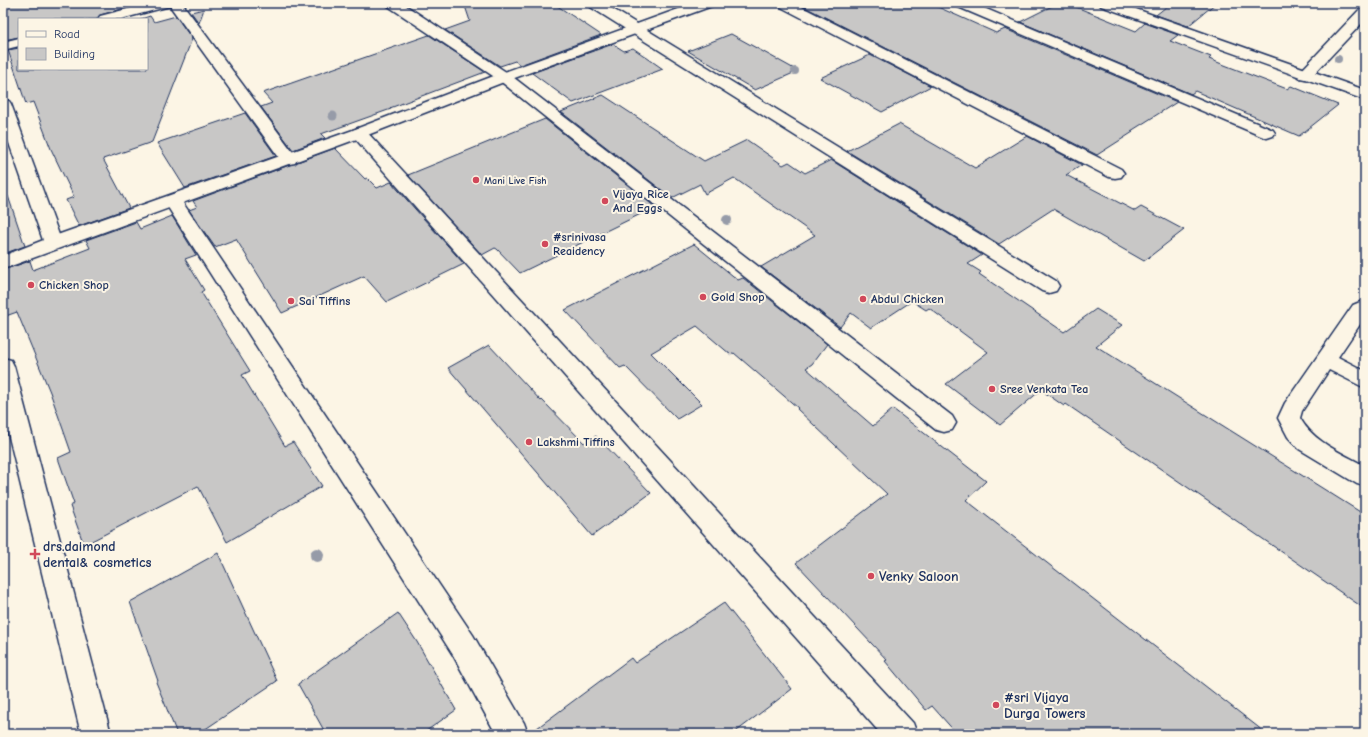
<svg xmlns="http://www.w3.org/2000/svg" width="1368" height="737" viewBox="0 0 1368 737" font-family="'Comic Neue',sans-serif">
	<style>
		.building { fill: #c8c7c6; stroke: #1b2f5e }
		.lines { fill: none; stroke-linecap: round; stroke-linejoin: round }
		.service-casing { stroke: #1b2f5e; stroke-width: 3 }
		.minor-casing { stroke: #1b2f5e; stroke-width: 3 }
		.tertiary-casing { stroke: #1b2f5e; stroke-width: 3 }
		.service { fill: #fcf5e5; fill-rule: evenodd }
		.minor { fill: #fcf5e5; fill-rule: evenodd }
		.tertiary { fill: #fcf5e5; fill-rule: evenodd }
		.tree { fill: #969ba8 }
		.poi-dot { fill: #d1495b; stroke: #fcf5e5; stroke-width: 1.5 }
		.labels { text-anchor: middle; stroke-width: 4; stroke-linejoin: round; paint-order: stroke }
		.far-poi-label { font-size: 10px; font-weight: bold; fill: #1b2f5e; stroke: #fcf5e5; text-anchor: start }
		.poi-label { font-size: 12px; font-weight: bold; fill: #1b2f5e; stroke: #fcf5e5; text-anchor: start }
		.near-poi-label { font-size: 14px; font-weight: bold; fill: #1b2f5e; stroke: #fcf5e5; text-anchor: start }
	</style>
	<rect width="100%" height="100%" fill="#fcf5e5"/>
	<filter id="ink" filterUnits="userSpaceOnUse"><feTurbulence type="fractalNoise" baseFrequency=".025" numOctaves="2"/><feDisplacementMap in="SourceGraphic" scale="8" xChannelSelector="R" yChannelSelector="G"/><feConvolveMatrix kernelMatrix="1 2 1 2 8 2 1 2 1" color-interpolation-filters="sRGB"/></filter>
	<g filter="url(#ink)">
		<g class="building">
			<path d="M3,3H136V5L100,15L97,19H19V37L4,40Z"/>
			<path d="M464,3H553L601,35L520,65L515,61L500,66L445,30L470,21Z"/>
			<path d="M797,3H929L996,33L1005,29L1177,102L1131,131L1133,132L1097,155Z"/>
			<path d="M1058,3H1066L1136,31L1145,23L1178,35L1170,41L1211,57L1209,59L1287,89L1291,86L1338,105L1299,136L1195,91L1191,94L1020,22Z"/>
			<path d="M1171,3H1216L1188,26L1156,15Z"/>
			<path d="M204,9L199,23L191,12Z"/>
			<path d="M150,16L154,22L176,16L192,39L152,142L103,159L129,208L79,226L66,200L74,197L51,149L33,102L26,104L8,50L19,48V69H147V19H141Z"/>
			<path d="M731,34L798,71L755,90L688,51Z"/>
			<path d="M429,35L485,72L390,108L391,109L321,134L325,138L293,150L261,107L272,103L263,93Z"/>
			<path d="M613,44L624,51L633,48L663,69L573,103L532,73Z"/>
			<path d="M870,55L931,86L882,112L820,78Z"/>
			<path d="M603,95L704,161L747,140L783,165L789,162L805,173L831,160L982,255L968,264L981,272L979,274L1064,332L1096,309L1122,325L1096,346L1365,515V609L1066,404L1064,406L1041,390L1000,425L946,384L988,352L929,308L926,310L912,301L871,328L851,313L840,327L761,267L815,235L734,178L705,194L700,184L672,198L561,112Z"/>
			<path d="M245,113L276,156L185,188L157,143Z"/>
			<path d="M545,119L655,207L520,273L497,249L495,248L482,255L408,175Z"/>
			<path d="M899,124L975,168L1027,136L1082,165L1066,175L1135,211L1141,207L1184,230L1144,261L1053,209L999,244L847,151Z"/>
			<path d="M335,148L365,179L367,178L377,188L391,182L464,264L387,302L364,276L282,313L236,239L215,247L189,210L197,207L193,201Z"/>
			<path d="M8,196L25,246L3,254V197Z"/>
			<path d="M172,216L196,255L185,259L204,290L201,292L250,371L242,375L285,446L293,442L322,486L227,542L198,486L84,545L70,506L74,504L58,458L71,452L50,392L17,312L3,317V270L30,261L33,270L90,248L86,240L136,222L140,229Z"/>
			<path d="M694,244L738,280L743,278L827,344L812,364L806,368L873,426L893,409L986,481L966,500L1267,734H957L932,706L926,710L885,661L887,660L796,563L887,494L797,409L798,408L734,353L731,355L697,326L651,353L702,404L677,419L625,366L620,368L565,310Z"/>
			<path d="M489,345L541,401L542,400L584,443L596,436L651,493L592,536L448,368Z"/>
			<path d="M218,553L277,681L198,734H177L156,682L158,681L130,602Z"/>
			<path d="M724,603L792,689L733,734H529L631,658L635,663Z"/>
			<path d="M398,613L417,642L456,710L422,734H326L298,684Z"/>
		</g>
		<g class="lines">
			<g class="service-casing">
				<path id="service" d="M1365,300V317L1338,357L1365,371V388L1329,370L1302,411L1300,418C1313,442 1342,453 1365,466V486L1357,484L1299,449L1288,437L1278,418L1285,403L1353,305Z"/>
			</g>
			<g class="minor-casing">
				<g id="minor">
					<path d="M151,3H182L295,155L297,159L295,163L289,164L283,163L170,6L121,19H98L100,16Z"/>
					<path d="M386,3H402L509,74L952,416L956,423L952,430L944,432L936,430L499,80L388,6Z"/>
					<path d="M587,3H603L1056,281L1059,286L1056,291L1049,293L1042,291L589,6Z"/>
					<path d="M777,3H794L1121,169L1124,173L1121,177L1115,178L1109,177L779,6Z"/>
					<path d="M954,3H972L1273,130L1275,133L1273,136L1267,138L1261,136L956,6Z"/>
					<path d="M1365,8V20L1310,78L1305,79L1300,78L1298,75L1300,72L1360,9Z"/>
					<path d="M19,38V46L3,50V42Z"/>
					<path d="M3,99L9,101L11,104L62,243L60,247L53,249L46,247L44,243L3,126Z"/>
					<path d="M359,128L365,130L913,723L917,734H881L353,136L351,133L353,130Z"/>
					<path d="M173,195L179,197L473,635L524,723L528,734H496L453,655L164,201L167,197Z"/>
					<path d="M3,358L11,360L14,366L111,734H81L3,412Z"/>
				</g>
			</g>
			<g class="tertiary-casing">
				<g id="tertiary">
					<path d="M695,3H714L712,6L509,80L365,136L3,269V256L46,239L353,130L499,74Z"/>
					<path d="M1099,3H1119L1365,90V100L1101,6Z"/>
				</g>
			</g>
			<use href="#service" class="service"/>
			<use href="#minor" class="minor"/>
			<use href="#tertiary" class="tertiary"/>
		</g>
		<g class="tree">
			<circle cx="1338" cy="59" r="4"/>
			<circle cx="795" cy="71" r="4"/>
			<circle cx="333" cy="116" r="4.5"/>
			<circle cx="727" cy="220" r="5"/>
			<circle cx="317" cy="555" r="7"/>
		</g>
	</g>
	<g class="poi-dot">
		<circle cx="476" cy="180" r="4"/>
		<circle cx="605" cy="201" r="4"/>
		<circle cx="545" cy="244" r="4"/>
		<circle cx="31" cy="285" r="4"/>
		<circle cx="703" cy="297" r="4"/>
		<circle cx="863" cy="299" r="4"/>
		<circle cx="291" cy="301" r="4"/>
		<circle cx="992" cy="389" r="4"/>
		<circle cx="529" cy="442" r="4"/>
		<path d="M33 548h4v4h4v4h-4v4h-4v-4h-4v-4h4z"/>
		<circle cx="871" cy="576" r="4"/>
		<circle cx="996" cy="705" r="4"/>
	</g>
	<g class="labels">
		<g class="far-poi-label">
			<text x="484" y="184">Mani Live Fish</text>
		</g>
		<g class="poi-label">
			<text x="613" y="198">Vijaya Rice<tspan x="613" dy="14">And Eggs</tspan></text>
			<text x="553" y="241">#srinivasa<tspan x="553" dy="14">Reaidency</tspan></text>
			<text x="39" y="289">Chicken Shop</text>
			<text x="711" y="301">Gold Shop</text>
			<text x="871" y="303">Abdul Chicken</text>
			<text x="299" y="305">Sai Tiffins</text>
			<text x="1000" y="393">Sree Venkata Tea</text>
			<text x="537" y="446">Lakshmi Tiffins</text>
		</g>
		<g class="near-poi-label">
			<text x="43" y="551">drs.daimond<tspan x="43" dy="16">dental&amp; cosmetics</tspan></text>
			<text x="879" y="581">Venky Saloon</text>
			<text x="1004" y="702">#sri Vijaya<tspan x="1004" dy="16">Durga Towers</tspan></text>
		</g>
	</g>
	<rect width="1368" height="737" fill="none" stroke="#fcf5e5" stroke-width="16"/>
	<rect x="8" y="8" width="1352" height="721" fill="none" stroke="#1b2f5e" stroke-width="1.5" filter="url(#ink)"/>
	<rect x="18" y="18" width="130" height="52" fill="#fcf5e5" stroke="#a2a6af"/>
	<rect x="26" y="31" width="20" height="6" fill="#fcf5e5" stroke="#a2a6af"/>
	<text x="54" y="38" font-size="12" fill="#1b2f5e">Road</text>
	<rect x="26" y="48" width="20" height="12" fill="#c8c7c6" stroke="#a2a6af"/>
	<text x="54" y="58" font-size="12" fill="#1b2f5e">Building</text>
</svg>
